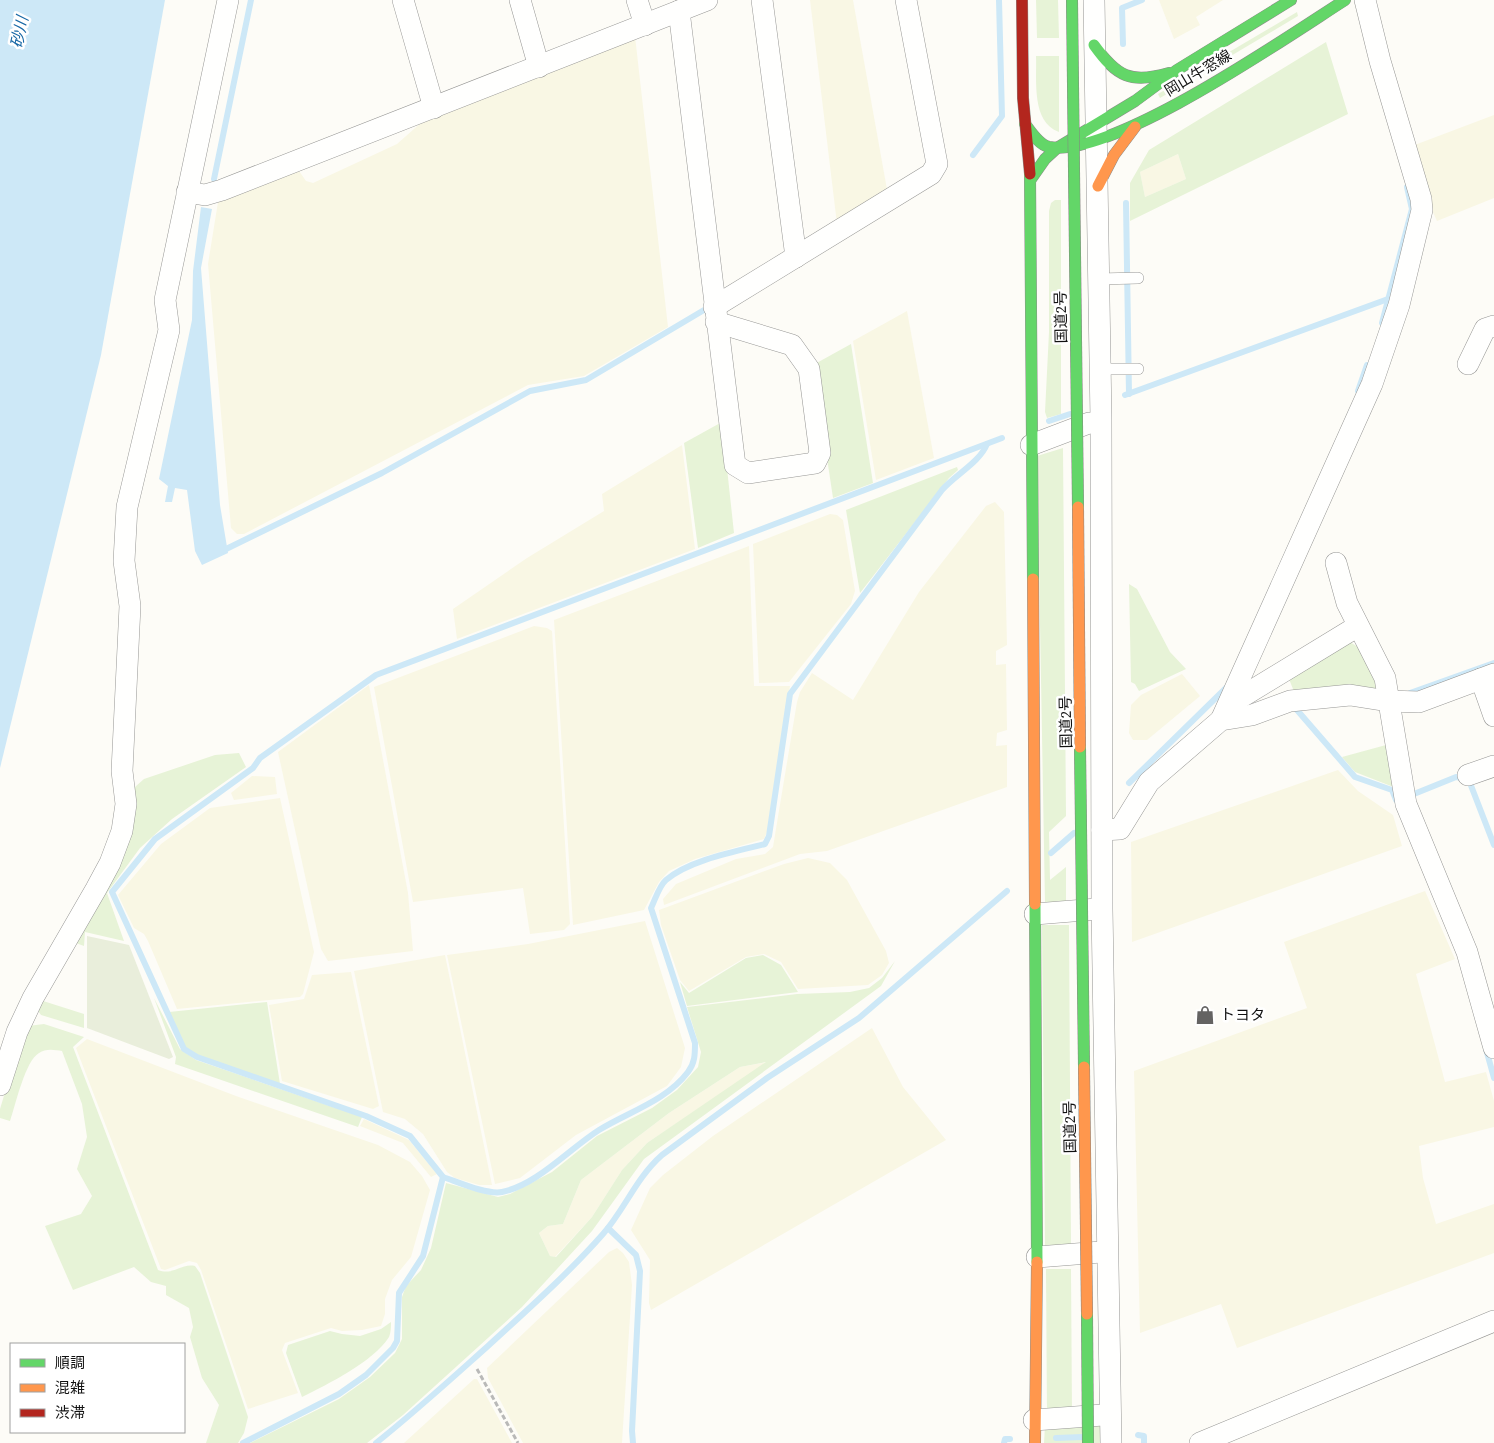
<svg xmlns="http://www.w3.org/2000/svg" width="1494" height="1443" viewBox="0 0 1494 1443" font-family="'Source Serif 4','Noto Sans JP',serif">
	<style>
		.farmland { fill: #f9f7e4 }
		.green { fill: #e7f3d7; fill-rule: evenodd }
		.cemetery { fill: #e9eedb }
		.water { fill: #cde8f7 }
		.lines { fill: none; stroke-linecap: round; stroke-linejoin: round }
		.stream { stroke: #cde8f7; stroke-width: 6 }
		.lane-casing { stroke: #979795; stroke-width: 12 }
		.street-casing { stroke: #979795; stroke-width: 22 }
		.fast-casing { stroke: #8e8d8b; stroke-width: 12 }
		.slow-casing { stroke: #8e8d8b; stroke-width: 12 }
		.jam-casing { stroke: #8e8d8b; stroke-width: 12 }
		.path { stroke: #b9b9b8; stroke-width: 3; stroke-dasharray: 5 2.5; stroke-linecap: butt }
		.lane { stroke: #fffffe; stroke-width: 11 }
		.street { stroke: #fffffe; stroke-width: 21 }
		.fast { stroke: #63d668; stroke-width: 11 }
		.slow { stroke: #ff974d; stroke-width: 11 }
		.jam { stroke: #b3261e; stroke-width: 11 }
		.fast-bridge-casing { stroke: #858482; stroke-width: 12; stroke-linecap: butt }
		.slow-bridge-casing { stroke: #858482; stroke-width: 12; stroke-linecap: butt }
		.fast-bridge { stroke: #63d668; stroke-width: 11 }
		.slow-bridge { stroke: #ff974d; stroke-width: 11 }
		.labels { text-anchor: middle; stroke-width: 5; stroke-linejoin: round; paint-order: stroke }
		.street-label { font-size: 15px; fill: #111; stroke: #fff }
		.poi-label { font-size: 15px; fill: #111; stroke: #fff; text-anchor: start }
		.water-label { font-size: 16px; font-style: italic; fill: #1768a6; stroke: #fff }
	</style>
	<rect width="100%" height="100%" fill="#fdfcf7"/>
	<g class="farmland">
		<path d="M810,0H853L888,195L837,224Z"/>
		<path d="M1159,0H1223L1196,17L1200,25L1174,39Z"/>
		<path d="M635,36L668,327L584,376L528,385L244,534H237L231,528L208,264L218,202L297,168L306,181L313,183L397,144L423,121Z"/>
		<path d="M1494,115V198L1437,221L1428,201L1412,146Z"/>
		<path d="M1178,154L1186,179L1145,197L1140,172Z"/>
		<path d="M907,311L934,458L876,480L853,341Z"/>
		<path d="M682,445L695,549L457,639L453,609L527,558L604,511L602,494Z"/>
		<path d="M995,502L1004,512L1007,645L996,651V665L1006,664L1007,730L997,733L996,746L1007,745V787L827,851L800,854L664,905L663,899L676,884L736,859L765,854L773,847L797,702L800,692L812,673L853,700L919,592L986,506Z"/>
		<path d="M830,514L837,515L843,520L855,591L851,604L789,682L759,683L753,544Z"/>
		<path d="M749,546L754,686H790L767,832L764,839L695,859L669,871L659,882L644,910L573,925L554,620Z"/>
		<path d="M534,626L547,628L552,631L570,924L564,930L530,934L523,888L413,902L374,687Z"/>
		<path d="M1182,674L1200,696L1147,740H1133L1129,733L1131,705L1141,695Z"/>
		<path d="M369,685L408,893L413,951L328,961L321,949L278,752Z"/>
		<path d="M1338,770L1358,791L1393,815L1402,846L1132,942L1131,842Z"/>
		<path d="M252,776L275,777L277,794L234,800L231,793Z"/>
		<path d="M280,798L314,952L303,994L300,997L177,1009L148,941L144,934L134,928L118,895L161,844L210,808Z"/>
		<path d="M808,858L830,863L847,880L886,951L889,963L882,975L868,985L798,989L781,962L764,954L746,957L689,991L680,980L661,925L659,910L784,864Z"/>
		<path d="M1425,891L1455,959L1416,974L1445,1082L1486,1072L1494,1101V1127L1419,1146L1423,1178L1436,1224L1494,1204V1253L1237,1348L1221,1304L1140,1333L1134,1071L1307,1008L1284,942Z"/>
		<path d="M645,921L685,1048L681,1067L667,1086L576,1135L520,1178L495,1184L447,955L528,944Z"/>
		<path d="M445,955L492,1185H479L455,1178L447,1172L423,1134L405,1119L383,1112L354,971Z"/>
		<path d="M351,972L379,1106L373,1109L282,1081L269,1005L304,999L312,975Z"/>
		<path d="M872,1028L903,1087L946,1140L651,1310L649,1303L650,1260L631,1230L650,1188L663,1175L713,1136Z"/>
		<path d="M87,1039L236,1096L378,1145L410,1162L422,1176L430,1190L411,1257L392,1280L385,1299V1314L381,1326L362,1330L342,1331L331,1328L285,1343L282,1350L298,1393L248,1409L201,1270L197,1263L189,1261L165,1270L161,1269L76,1048Z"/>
		<path d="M768,1062L647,1143L622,1170L592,1217L555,1257L550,1256L539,1233L548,1226L563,1224L581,1180L669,1113L740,1067Z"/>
		<path d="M364,1119L409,1140L437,1174L431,1177L403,1143L360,1126Z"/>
		<path d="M617,1248L623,1253L629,1262L632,1285L622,1443H523L488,1378L487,1368L609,1252Z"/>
		<path d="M474,1379H477L512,1443H404Z"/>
	</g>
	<g class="green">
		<path d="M1036,0H1058L1059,38H1037Z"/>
		<path d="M1297,12L1298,16L1160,98L1158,94Z"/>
		<path d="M1326,42L1348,114L1130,221V183L1149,150ZM1178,154L1186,179L1145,197L1140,172Z"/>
		<path d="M1036,56H1059V132C1031,122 1037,80 1036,56Z"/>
		<path d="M1055,200H1061V414L1047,418L1045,412L1049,332V211L1051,203Z"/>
		<path d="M851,344L873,483L833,498L813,365Z"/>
		<path d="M722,422L734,533L698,548L684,443Z"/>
		<path d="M1063,448L1066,816L1049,832L1050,880L1066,867V903H1045L1037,456Z"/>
		<path d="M957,467L958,470L949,478L860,593L846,510Z"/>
		<path d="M1129,584L1137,589L1170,652L1186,669L1139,691L1135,684L1131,682Z"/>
		<path d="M1348,641L1358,647L1379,686L1373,690L1295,694L1289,679Z"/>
		<path d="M1386,745L1396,788L1355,772L1342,757Z"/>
		<path d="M239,753L246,767L172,819L140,848L107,893L124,941L85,932L84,946L73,942L130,809L135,787L144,779L215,755Z"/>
		<path d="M1042,925H1069L1071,1248L1045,1246Z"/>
		<path d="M763,955L781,965L798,992L687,1006L680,982L689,993L746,958Z"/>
		<path d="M895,961L881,986L644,1159L592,1231L522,1307L403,1415L367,1443H250L339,1399L370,1377L395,1353L402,1339V1297L406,1286L421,1270L431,1248L446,1183L498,1197L510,1194L552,1172L597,1136L652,1108L677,1090L698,1067L701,1052L687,1007L797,994L850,992L869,988L882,978ZM766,1062L647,1143L622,1170L592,1217L556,1257L550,1256L539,1233L548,1226L563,1224L581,1180L669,1113L740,1067Z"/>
		<path d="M154,998L180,1049L196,1060L362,1117L358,1127L175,1064L176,1057Z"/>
		<path d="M40,1000L84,1014V1028L41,1015L36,1008Z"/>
		<path d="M267,1002L280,1084L199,1056L185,1047L169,1012Z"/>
		<path d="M44,1024L84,1037L73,1047L158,1270C173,1276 181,1263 195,1266L200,1273L248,1417L244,1433L238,1443H206L219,1405L202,1378L190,1337L193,1327L189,1308L166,1295V1286L151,1282L134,1267L73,1290L45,1226L81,1214L92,1196L77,1169L87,1137L82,1104L62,1051C55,1050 46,1048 39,1053C25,1061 16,1104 10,1121L0,1118V1109L21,1039L28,1026Z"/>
		<path d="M1046,1269H1071L1072,1414L1047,1415Z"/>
		<path d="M391,1322C391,1326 391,1333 389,1337C373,1362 328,1384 302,1397L286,1353L288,1345L330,1331L342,1334L360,1336L381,1329Z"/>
		<path d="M1106,1424L1105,1443H1044L1045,1426Z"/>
	</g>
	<path class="cemetery" d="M87,936L129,945L173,1057L169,1059L87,1028Z"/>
	<g class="water">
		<path d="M0,0H165L101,355L0,768Z"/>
		<path d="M201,207L212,209L201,268L220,505L228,553L202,565L195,551L187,490L175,488L172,502H165L168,486L159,479L192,320L193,271Z"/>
	</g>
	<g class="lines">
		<g class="stream">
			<path d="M1123,44L1122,8L1142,0"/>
			<path d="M973,155L1002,116L999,0"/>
			<path d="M214,179L251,0"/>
			<path d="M1126,203L1129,394"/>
			<path d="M1382,323L1412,209L1407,187"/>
			<path d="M1358,391L1367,365"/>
			<path d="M1125,395L1388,299"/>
			<path d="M1049,421L1070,414"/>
			<path d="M220,552L382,473L530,391L586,380L704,310"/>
			<path d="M1410,693L1494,663"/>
			<path d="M1297,710L1355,777L1392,790L1396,800"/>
			<path d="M1129,783L1226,688"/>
			<path d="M1409,796L1456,777L1462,778L1470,783L1494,845"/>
			<path d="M1051,853L1074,833"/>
			<path d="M1486,1049L1494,1078"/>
			<path d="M443,1177C458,1182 487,1195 502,1192C537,1185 569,1149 599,1130C628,1112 666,1101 688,1072C695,1063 695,1054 695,1043L651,908C655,900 659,886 666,880C689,860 737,851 765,844L769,836L790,694L942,490C955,475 980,462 987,444"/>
			<path d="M608,1228L636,1255L640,1271L632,1431L633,1443"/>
			<path d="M1138,1435L1144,1436V1443"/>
			<path d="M1056,1438L1083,1437"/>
			<path d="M243,1443L339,1394L366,1375L393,1348L397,1341L399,1293L423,1256L443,1177L410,1136L366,1116L197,1057L184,1049L112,892L155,839L253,768L260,758L376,675L1002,438"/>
			<path d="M376,1443C415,1412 451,1379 488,1346C527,1310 568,1274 603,1234C625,1209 636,1178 662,1155L767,1078L859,1018L1007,891"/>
			<path d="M1004,1443L1005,1439H1010"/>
		</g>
		<g class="lane-casing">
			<g id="lane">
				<path d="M1099,279L1138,278"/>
				<path d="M1100,369H1138"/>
			</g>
		</g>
		<g class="street-casing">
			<g id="street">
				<path d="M403,0L434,108"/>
				<path d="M520,0L539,67"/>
				<path d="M637,0L645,25"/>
				<path d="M762,0L796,257"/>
				<path d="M1094,0L1101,419L1102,909L1111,1443"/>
				<path d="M679,11L735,465L748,473L815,463L820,453L809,369L792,345L716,322"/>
				<path d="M187,192L205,195L222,190L707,0"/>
				<path d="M714,307L931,174L937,164L906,0"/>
				<path d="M1468,364L1485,329L1494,326"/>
				<path d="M1031,445L1089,423"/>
				<path d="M1336,563L1347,603L1385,678L1406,804L1467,952L1494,1048"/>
				<path d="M1481,679L1494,716"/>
				<path d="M1230,704L1358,626"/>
				<path d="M1221,720L1372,384L1399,305L1422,210L1421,199L1380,61L1365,0"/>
				<path d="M1468,775L1494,766"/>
				<path d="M1102,830L1120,829L1149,782L1221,720L1252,715L1290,701L1350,695L1388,701L1419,702L1494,674"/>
				<path d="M1035,914L1097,909"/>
				<path d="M0,1085L17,1032L33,998L96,889L110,863L122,831L126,804L122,771L130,606L124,561L127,507L169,330L165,300L228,0"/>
				<path d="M1037,1257L1101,1252"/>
				<path d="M1034,1420L1103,1415"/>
				<path d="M1200,1443L1494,1321"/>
			</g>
		</g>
		<g class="fast-casing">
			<g id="fast">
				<path d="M1094,45C1117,77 1131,84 1169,73"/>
				<path d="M1025,124C1031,132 1039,145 1049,147C1113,158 1287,37 1345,0"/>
				<path d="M1030,174L1033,579"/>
				<path d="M1031,179L1045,159L1057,148L1135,101L1177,70L1291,0"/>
				<path d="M1035,904L1037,1262"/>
			</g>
		</g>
		<g class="slow-casing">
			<g id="slow">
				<path d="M1098,186L1114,155L1135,127"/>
				<path d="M1033,579L1035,904"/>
				<path d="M1035,1443L1037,1262"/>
			</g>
		</g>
		<g class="jam-casing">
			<path id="jam" d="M1022,0L1023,98L1030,174"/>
		</g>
		<path class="path" d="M477,1369L518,1443"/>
		<use href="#lane" class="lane"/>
		<use href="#street" class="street"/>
		<use href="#fast" class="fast"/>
		<use href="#slow" class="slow"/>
		<use href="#jam" class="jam"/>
		<g class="fast-bridge-casing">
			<g id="fast-bridge">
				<path d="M1072,0L1078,507"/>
				<path d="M1080,747L1084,1067"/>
				<path d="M1087,1314L1088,1443"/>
			</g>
		</g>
		<g class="slow-bridge-casing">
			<g id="slow-bridge">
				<path d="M1078,507L1080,747"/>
				<path d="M1084,1067L1087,1314"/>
			</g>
		</g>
		<use href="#fast-bridge" class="fast-bridge"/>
		<use href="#slow-bridge" class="slow-bridge"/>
	</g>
	<defs>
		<g id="shop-bare" transform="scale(1.5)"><path d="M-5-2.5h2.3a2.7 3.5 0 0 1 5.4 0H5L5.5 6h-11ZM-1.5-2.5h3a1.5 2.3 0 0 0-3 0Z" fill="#646362" stroke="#fff" stroke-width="2.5" paint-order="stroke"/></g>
	</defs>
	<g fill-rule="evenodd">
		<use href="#shop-bare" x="1205" y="1015"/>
	</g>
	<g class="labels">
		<g class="street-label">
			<text transform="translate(1198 73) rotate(-31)" y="5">岡山牛窓線</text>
			<text transform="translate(1061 317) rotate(-91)" y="5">国道2号</text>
			<text transform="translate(1066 722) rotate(-91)" y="5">国道2号</text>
			<text transform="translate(1070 1127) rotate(-91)" y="5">国道2号</text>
		</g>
		<g class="poi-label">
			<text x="1220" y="1020">トヨタ</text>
		</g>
		<g class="water-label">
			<text transform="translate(19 32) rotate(-78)" y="6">砂川</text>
		</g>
	</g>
	<rect x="10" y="1343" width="175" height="90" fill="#ffffff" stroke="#a0a0a0"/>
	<rect x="20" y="1359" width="25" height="8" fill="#63d668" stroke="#a0a0a0"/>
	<text x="55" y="1368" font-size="15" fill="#111111">順調</text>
	<rect x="20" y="1384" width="25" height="8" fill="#ff974d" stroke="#a0a0a0"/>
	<text x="55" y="1393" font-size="15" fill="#111111">混雑</text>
	<rect x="20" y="1409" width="25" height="8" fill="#b3261e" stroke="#a0a0a0"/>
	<text x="55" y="1418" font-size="15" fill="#111111">渋滞</text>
</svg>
